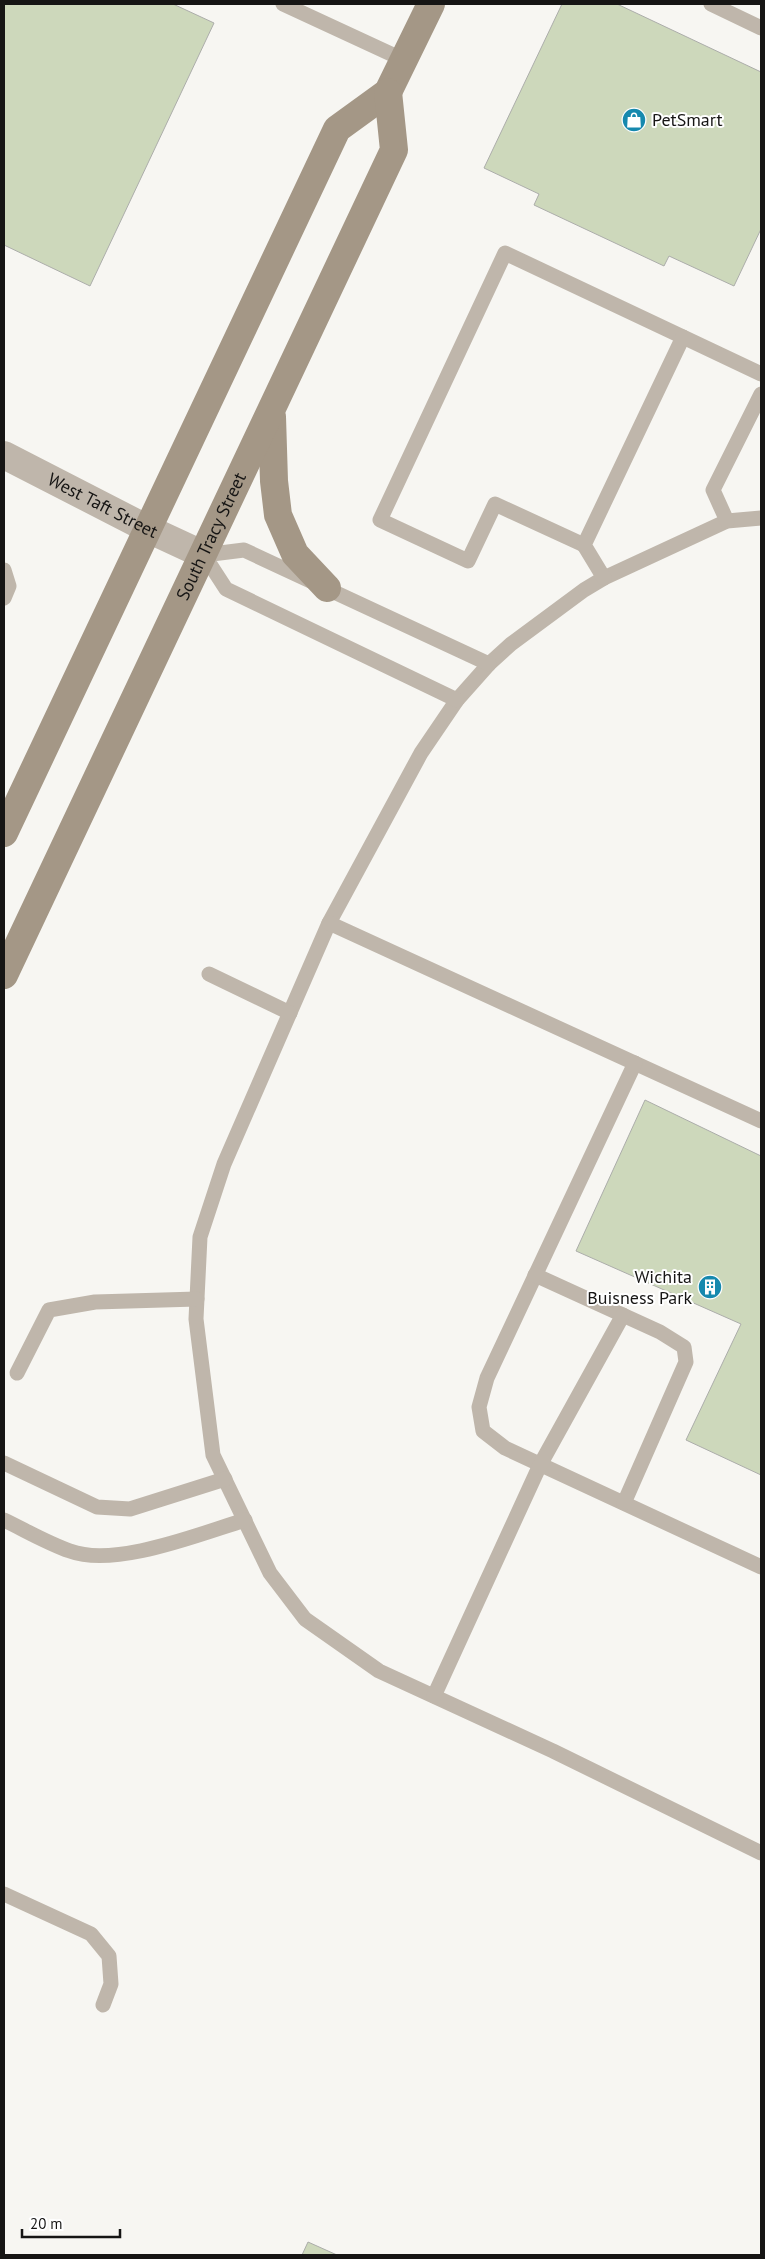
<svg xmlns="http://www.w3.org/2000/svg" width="765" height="2259" viewBox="0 0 765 2259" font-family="'PT Sans',sans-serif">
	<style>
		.building { fill: #cdd8bb; stroke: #acadaa }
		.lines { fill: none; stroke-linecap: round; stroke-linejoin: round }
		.lane { stroke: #bfb6ab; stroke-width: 15 }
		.street { stroke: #bfb6ab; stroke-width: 28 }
		.secondary { stroke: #a49786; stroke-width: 28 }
		.labels { text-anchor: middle; stroke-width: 4; stroke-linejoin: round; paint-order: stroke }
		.poi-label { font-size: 18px; fill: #161514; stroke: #fff; text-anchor: start }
		.street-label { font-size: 18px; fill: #161514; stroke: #fff }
	</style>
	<rect width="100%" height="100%" fill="#f7f6f2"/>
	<g class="building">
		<path d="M4,4H173L214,23L90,286L4,245Z"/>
		<path d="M562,4H617L761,72V229L734,286L669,256L664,266L534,205L539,194L484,168Z"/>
		<path d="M645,1100L761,1156V1475L686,1440L741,1324L576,1251Z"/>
		<path d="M308,2242L337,2255H302Z"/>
	</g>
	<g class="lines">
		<g class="lane">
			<path d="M283,4L404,60"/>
			<path d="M711,4L761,28"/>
			<path d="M761,518L727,521L604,578L584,590L511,644L489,664L457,700L421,753L329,923L224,1164L200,1237L196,1319L213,1455L270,1573L305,1619L379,1671L553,1751L761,1853"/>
			<path d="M727,521L713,490L761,394"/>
			<path d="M584,545L495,504L468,561L380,520L505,253L683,337"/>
			<path d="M4,570L9,586L4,598"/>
			<path d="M604,578L584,545L683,337L761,374"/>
			<path d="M457,700L226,589L204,555L244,550L489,664"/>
			<path d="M329,923L761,1121"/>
			<path d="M209,974L290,1013"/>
			<path d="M635,1063L487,1378L479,1407L483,1431L505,1448L761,1567"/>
			<path d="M535,1275L660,1332L684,1347L686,1362L624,1503"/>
			<path d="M17,1373L49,1310L95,1302L197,1299"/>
			<path d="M4,1463L97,1507L130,1509L225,1479"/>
			<path d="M4,1520C25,1530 47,1543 70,1551C115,1568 199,1534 245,1520"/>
			<path d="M434,1696L540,1465L623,1315"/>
			<path d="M4,1894L91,1934L109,1956L111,1984L103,2005"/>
		</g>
		<path class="street" id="s1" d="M4,455L148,529L204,555"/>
		<g class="secondary">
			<path d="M272,417L274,481L278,515L295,554L327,588"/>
			<path d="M4,833L337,129L388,92L431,4"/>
			<path id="s2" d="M4,975L394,150L388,92"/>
		</g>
	</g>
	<defs>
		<g id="shop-disc" transform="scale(1.25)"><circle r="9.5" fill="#1689ae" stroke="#fff"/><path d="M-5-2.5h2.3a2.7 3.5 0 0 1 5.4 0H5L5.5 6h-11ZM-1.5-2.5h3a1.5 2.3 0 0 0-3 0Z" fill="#fff"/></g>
		<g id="building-disc" transform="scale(1.25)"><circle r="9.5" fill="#1689ae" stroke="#fff"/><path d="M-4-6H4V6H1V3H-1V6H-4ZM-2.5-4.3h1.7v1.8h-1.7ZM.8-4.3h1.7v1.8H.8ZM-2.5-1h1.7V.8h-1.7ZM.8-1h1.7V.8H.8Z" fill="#fff"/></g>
	</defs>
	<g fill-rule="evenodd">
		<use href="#shop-disc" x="634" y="120"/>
		<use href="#building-disc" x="710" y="1287"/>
	</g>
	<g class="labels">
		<g class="poi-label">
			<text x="652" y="126">PetSmart</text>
			<text x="692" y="1283" text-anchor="end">Wichita<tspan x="692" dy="21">Buisness Park</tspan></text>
		</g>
		<g class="street-label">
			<text dy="6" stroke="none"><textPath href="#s1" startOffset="111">West Taft Street</textPath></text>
			<text dy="6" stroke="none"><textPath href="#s2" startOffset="485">South Tracy Street</textPath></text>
		</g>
	</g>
	<rect width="765" height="2259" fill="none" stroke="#161514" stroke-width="10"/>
	<path d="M22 2229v8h98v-8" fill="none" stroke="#161514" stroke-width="2.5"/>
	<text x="30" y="2229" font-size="15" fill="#161514" stroke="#ffffff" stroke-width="4" paint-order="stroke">20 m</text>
</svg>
